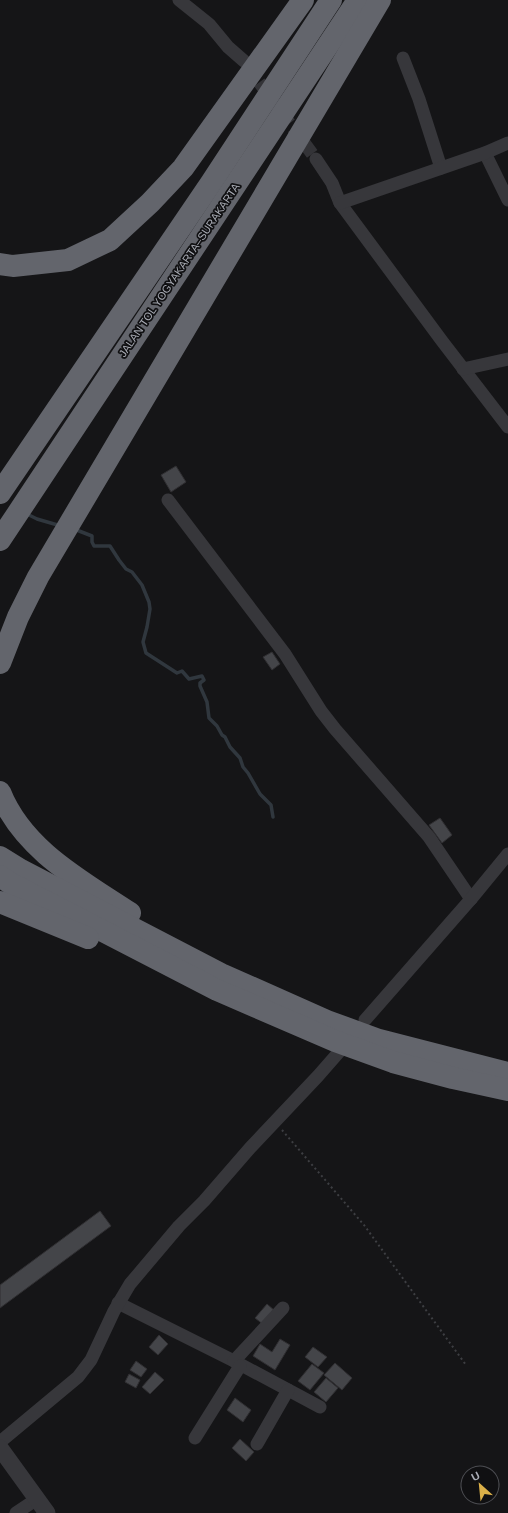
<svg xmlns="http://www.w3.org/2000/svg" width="508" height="1513" viewBox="0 0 508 1513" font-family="Arial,sans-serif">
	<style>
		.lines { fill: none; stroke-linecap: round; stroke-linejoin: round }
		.stream { stroke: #30373e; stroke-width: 3.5 }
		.building { fill: #444549; stroke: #302f32 }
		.minor-tunnel { stroke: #333337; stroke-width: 13; stroke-dasharray: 13 6; stroke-linecap: butt }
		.path { stroke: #3d3e42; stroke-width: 2; stroke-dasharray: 2 3; stroke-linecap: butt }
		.minor { stroke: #37373b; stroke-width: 13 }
		.tertiary { stroke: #37373b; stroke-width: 17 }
		.motorway { stroke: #63656c; stroke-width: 22 }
		.labels { text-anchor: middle; stroke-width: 3.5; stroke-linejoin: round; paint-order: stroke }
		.street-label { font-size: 11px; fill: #a9acb5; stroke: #101012 }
	</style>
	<rect width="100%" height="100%" fill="#151517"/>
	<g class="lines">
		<g class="stream">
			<path d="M25,513L37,519L61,526"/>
			<path d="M74,529L92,536V542L94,546H110L119,560L126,569L132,572L142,585L149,602L150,609L147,627L143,642L146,653L177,673L182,671L189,679L202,676L204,680L200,683V686L207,702L209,718L217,726L222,735L225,737L230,747L240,758L243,767L248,773L260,794L271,805L273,817"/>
		</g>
	</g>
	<g class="building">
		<path d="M176,466L186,482L171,492L161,475Z"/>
		<path d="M272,652L280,664L272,670L263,657Z"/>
		<path d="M440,818L452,835L442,843L429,825Z"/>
		<path d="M100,1211L111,1226L0,1308V1285Z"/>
		<path d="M267,1304L275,1311L264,1325L255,1318Z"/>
		<path d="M159,1335L168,1344L158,1355L149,1347Z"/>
		<path d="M280,1339L290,1345L275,1370L253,1356L260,1344L272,1352Z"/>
		<path d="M313,1347L327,1357L318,1367L305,1357Z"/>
		<path d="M136,1361L147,1369L141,1377L130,1370Z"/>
		<path d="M335,1363L352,1378L342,1390L324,1375Z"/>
		<path d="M312,1364L324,1373L310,1390L298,1381Z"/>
		<path d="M155,1372L164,1380L150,1394L142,1387Z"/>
		<path d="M129,1374L140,1380L136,1388L125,1382Z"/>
		<path d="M326,1378L338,1388L326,1402L314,1392Z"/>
		<path d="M235,1398L251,1410L243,1422L227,1410Z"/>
		<path d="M240,1439L254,1452L246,1461L232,1448Z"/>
	</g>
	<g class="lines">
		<path class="minor-tunnel" d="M248,67L316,159"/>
		<path class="path" d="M282,1130L364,1225L466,1365"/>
		<g class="minor">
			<path d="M179,0L209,24L228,47L244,61"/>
			<path d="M403,58L419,99L441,168"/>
			<path d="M485,153L508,200"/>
			<path d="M316,159L332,183L340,203L442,341L508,427"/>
			<path d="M340,203L485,153L508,143"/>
			<path d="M463,369L508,359"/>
			<path d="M168,500L285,654L321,711L335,729L429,837L471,899"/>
			<path d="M365,1020L471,899L508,854"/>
			<path d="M118,1303L234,1361L320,1407"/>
			<path d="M234,1361L283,1308"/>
			<path d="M195,1438L240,1366"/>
			<path d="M0,1442L78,1377L91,1360L114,1311L130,1284L179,1226L204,1201L250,1148L318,1076L339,1052"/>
			<path d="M257,1444L288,1390"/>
			<path d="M16,1513L37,1499"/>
		</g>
		<path class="tertiary" d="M0,1448L47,1513"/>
		<g class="motorway">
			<path d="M0,264L13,266L68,260L110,240L150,203L183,168L303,0"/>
			<path d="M0,493L211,183L331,0"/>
			<path d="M0,540L358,0"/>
			<path d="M0,663L18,617L38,577L380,0"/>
			<path d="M0,792C23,850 82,881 130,913"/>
			<path d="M0,857L21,870L221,974L327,1021L379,1040L508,1073"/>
			<path d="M0,876L10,883L217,990L335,1041L393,1062L453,1078L508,1090"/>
			<path d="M0,902L88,938"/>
		</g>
	</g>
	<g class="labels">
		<g class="street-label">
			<text transform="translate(179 270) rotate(-56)" y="4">JALAN TOL YOGYAKARTA–SURAKARTA</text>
		</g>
	</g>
	<g transform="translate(480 1485) rotate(333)"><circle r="19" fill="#101012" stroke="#4d4e53"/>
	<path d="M0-3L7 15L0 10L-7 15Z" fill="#dbb049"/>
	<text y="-6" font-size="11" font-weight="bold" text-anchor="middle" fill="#a9acb5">U</text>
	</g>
</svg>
